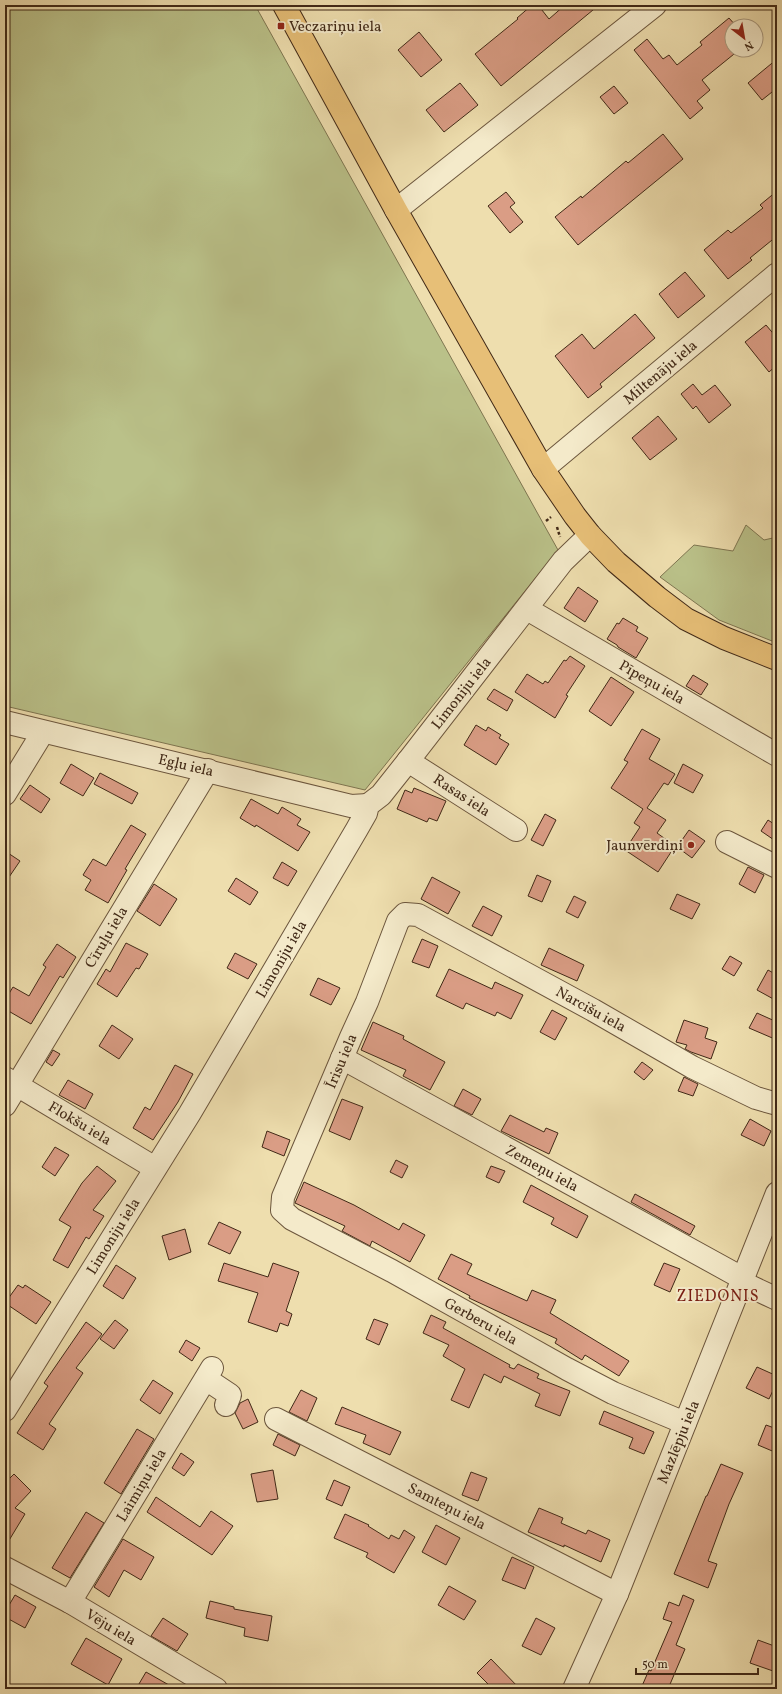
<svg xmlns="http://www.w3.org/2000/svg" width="782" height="1694" viewBox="0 0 782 1694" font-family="Vollkorn,serif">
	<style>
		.green { fill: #bac189; stroke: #7e7550 }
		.building { fill: #da9d85; stroke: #412917 }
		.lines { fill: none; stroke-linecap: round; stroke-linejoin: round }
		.minor-casing { stroke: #6c563d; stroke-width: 24 }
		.major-casing { stroke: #412917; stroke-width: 24 }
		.path { stroke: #412917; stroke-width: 2.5; stroke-dasharray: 3 2; stroke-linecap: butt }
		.minor { stroke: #f4eaca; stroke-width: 22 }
		.major { stroke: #e7bf77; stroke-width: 22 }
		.poi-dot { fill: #8f2418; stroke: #f4eaca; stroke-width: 1.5 }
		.labels { text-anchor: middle; stroke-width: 4; stroke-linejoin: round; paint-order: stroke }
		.poi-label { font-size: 15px; fill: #412917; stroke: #f4eaca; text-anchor: start }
		.street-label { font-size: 15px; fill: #412917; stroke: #f4eaca }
		.neighbourhood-label { font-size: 16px; letter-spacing: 1px; fill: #7a1f14; stroke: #f4eaca }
	</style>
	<rect width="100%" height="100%" fill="#eedeae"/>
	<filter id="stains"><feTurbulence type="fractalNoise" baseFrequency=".005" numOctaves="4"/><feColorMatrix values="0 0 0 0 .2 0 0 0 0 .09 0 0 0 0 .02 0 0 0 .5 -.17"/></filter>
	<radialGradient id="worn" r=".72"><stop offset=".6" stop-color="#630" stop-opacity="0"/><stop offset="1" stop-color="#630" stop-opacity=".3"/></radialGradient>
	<g class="green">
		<path d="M5,5H255L558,550L365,790L5,706Z"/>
		<path d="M746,525L764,540L777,537V643L719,620L660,577L694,545L733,551Z"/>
	</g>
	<g class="building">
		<path d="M532,5H538L549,19L565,5H599L501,86L475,54L518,19L517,18Z"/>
		<path d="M729,18L736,26H732V50H739L702,80L710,90L697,101L703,108L690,119L634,50L647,39L663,59L669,55L677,65L702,45L700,42Z"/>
		<path d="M419,32L442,60L421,77L398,50Z"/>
		<path d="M777,59V88L762,100L748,83Z"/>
		<path d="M460,83L478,105L444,132L426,110Z"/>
		<path d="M614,86L628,103L614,114L600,97Z"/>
		<path d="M663,134L683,159L578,245L555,217L581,196L582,198L626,161L628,163Z"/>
		<path d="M777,191V236L750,258L752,260L728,279L704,250L728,230L731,233L763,208L760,205Z"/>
		<path d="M506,192L515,203L510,207L523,222L510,233L488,206Z"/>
		<path d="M685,272L705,296L678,318L659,294Z"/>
		<path d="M635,314L655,338L600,384L602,387L588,398L555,356L582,334L594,349Z"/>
		<path d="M766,325L777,338V365L769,372L745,342Z"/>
		<path d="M693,384L702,395L715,385L731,405L709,423L696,406L693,409L681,394Z"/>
		<path d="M658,416L677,439L650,460L632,438Z"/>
		<path d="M578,587L598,601L585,622L564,608Z"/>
		<path d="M623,618L638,627L636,631L648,638L636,658L618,647L617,645L607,639L617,623L619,624Z"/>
		<path d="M570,656L585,666L566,695L568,696L555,718L515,692L527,674L543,684L545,681L548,683L564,660L566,661Z"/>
		<path d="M693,675L708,684L701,695L686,686Z"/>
		<path d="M611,677L634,692L611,726L589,711Z"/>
		<path d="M494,689L513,700L507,711L487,699Z"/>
		<path d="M476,725L486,731L488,727L501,735L499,738L509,744L496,765L464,745Z"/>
		<path d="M642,729L660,739L649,759L675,774L668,785L664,783L647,808L666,820L657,833L675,846L658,872L625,850L640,827L634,823L643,809L611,788L628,762L624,760Z"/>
		<path d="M71,764L94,778L83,796L60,783Z"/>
		<path d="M683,764L703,775L693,793L674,783Z"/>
		<path d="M100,773L138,793L132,804L94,784Z"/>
		<path d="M30,785L50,799L41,813L20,799Z"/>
		<path d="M414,788L446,801L437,821L429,818L427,822L397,809L405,790L412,793Z"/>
		<path d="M251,799L278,814L282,807L301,819L297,825L310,832L298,851L256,825L255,827L240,818Z"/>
		<path d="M545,814L556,820L543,846L531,840Z"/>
		<path d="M768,820L777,826V842L761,831Z"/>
		<path d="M131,825L146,834L125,869L127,870L108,903L85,890L91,880L83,875L93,859L106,866Z"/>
		<path d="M689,830L705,841L692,858L677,847Z"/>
		<path d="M5,851L20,861L5,883Z"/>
		<path d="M282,862L297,871L288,886L273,878Z"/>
		<path d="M748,867L764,875L755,893L739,884Z"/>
		<path d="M537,875L551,881L542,902L528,896Z"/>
		<path d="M432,877L460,892L448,914L421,899Z"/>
		<path d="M236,878L258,892L250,905L228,891Z"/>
		<path d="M154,884L177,899L160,926L137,911Z"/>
		<path d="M677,894L700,904L692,919L670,909Z"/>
		<path d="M574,896L586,902L578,918L566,912Z"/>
		<path d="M483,906L502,916L492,936L472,926Z"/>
		<path d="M422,939L438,946L429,968L412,962Z"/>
		<path d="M126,943L148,954L139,969L136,968L117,997L97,984L106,969L110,972Z"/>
		<path d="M57,944L76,957L63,978L60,976L31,1024L5,1009V1000L13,987L29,996L46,967L43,965Z"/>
		<path d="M549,948L584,965L577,981L541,965Z"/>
		<path d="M235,953L257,964L248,979L227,968Z"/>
		<path d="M730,956L742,963L734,976L722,969Z"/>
		<path d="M449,969L492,989L495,982L523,995L511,1019L497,1012L495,1016L466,1003L463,1009L436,996Z"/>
		<path d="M768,970L777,975V1001L757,990Z"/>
		<path d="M318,978L340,988L331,1005L310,995Z"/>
		<path d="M552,1010L567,1018L555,1040L540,1032Z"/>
		<path d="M757,1013L777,1022V1040L749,1028Z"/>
		<path d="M684,1020L708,1028L705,1038L717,1042L711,1059L691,1052L685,1049L687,1045L676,1042Z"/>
		<path d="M373,1022L404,1036L403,1039L445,1062L430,1090L403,1076L406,1070L361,1050Z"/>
		<path d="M112,1025L133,1039L119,1059L99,1046Z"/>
		<path d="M53,1050L60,1054L52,1066L46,1062Z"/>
		<path d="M642,1062L653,1070L644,1080L634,1072Z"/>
		<path d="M175,1065L193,1074L178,1102L153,1140L133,1128L145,1107L150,1110Z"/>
		<path d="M684,1077L698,1084L693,1096L678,1091Z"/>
		<path d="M68,1080L93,1094L85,1109L59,1095Z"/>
		<path d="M463,1089L481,1099L472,1115L454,1106Z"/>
		<path d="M342,1099L363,1107L350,1140L329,1131Z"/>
		<path d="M510,1115L544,1132L546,1128L558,1133L549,1154L501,1131Z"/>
		<path d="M750,1119L771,1131L764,1146L741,1135Z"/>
		<path d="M267,1131L290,1140L284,1156L262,1147Z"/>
		<path d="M55,1147L69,1155L55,1176L42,1167Z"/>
		<path d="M396,1160L408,1166L402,1178L390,1172Z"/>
		<path d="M97,1166L116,1181L93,1210L104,1216L89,1239L86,1237L68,1268L53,1260L71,1227L59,1220L82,1183Z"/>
		<path d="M491,1166L505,1171L499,1183L486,1177Z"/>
		<path d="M304,1182L354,1205L399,1230L403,1223L425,1235L410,1262L372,1241L370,1246L342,1231L345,1226L295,1203Z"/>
		<path d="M531,1185L588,1216L577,1238L551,1224L554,1218L523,1202Z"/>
		<path d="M635,1194L695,1226L690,1235L631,1202Z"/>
		<path d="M219,1222L241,1232L230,1254L208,1244Z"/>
		<path d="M185,1229L191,1252L169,1260L162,1236Z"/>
		<path d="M451,1254L472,1264L467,1274L527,1301L532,1290L556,1300L550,1313L629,1361L619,1376L585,1355L582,1360L555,1343L557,1339L469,1298L470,1296L438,1279Z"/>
		<path d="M224,1263L268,1277L273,1263L299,1272L286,1311L292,1314L288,1326L280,1323L277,1332L248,1322L258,1293L218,1281Z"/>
		<path d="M664,1263L680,1269L670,1292L654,1285Z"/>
		<path d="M116,1265L136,1278L123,1299L103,1286Z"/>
		<path d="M18,1285L23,1288L25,1285L51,1302L36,1324L5,1303Z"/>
		<path d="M431,1315L446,1322L443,1328L510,1365L509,1367L514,1369L518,1364L539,1374L537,1378L570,1391L560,1416L535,1406L540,1394L504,1376L501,1383L484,1374L469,1408L451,1400L465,1369L443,1356L449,1345L423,1333Z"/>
		<path d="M374,1319L388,1324L379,1345L366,1339Z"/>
		<path d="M115,1320L128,1330L114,1349L100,1339Z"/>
		<path d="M86,1322L102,1334L76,1368L83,1373L49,1424L56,1429L43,1450L17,1433L48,1386L44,1383Z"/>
		<path d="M186,1340L200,1348L192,1361L179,1352Z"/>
		<path d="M757,1367L777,1376V1382L769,1399L746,1388Z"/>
		<path d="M153,1380L173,1393L160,1414L140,1400Z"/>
		<path d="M301,1390L317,1398L307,1421L289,1412Z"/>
		<path d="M248,1399L258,1422L243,1429L235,1413L240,1403Z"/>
		<path d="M342,1407L401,1432L390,1455L363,1443L366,1435L335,1424Z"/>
		<path d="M604,1411L654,1432L644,1454L629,1448L633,1438L599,1424Z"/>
		<path d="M766,1425L777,1429V1453L758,1445Z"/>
		<path d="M137,1429L154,1439L121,1494L104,1483Z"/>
		<path d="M278,1434L300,1445L295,1456L273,1445Z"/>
		<path d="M181,1453L194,1462L184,1476L172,1468Z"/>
		<path d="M721,1464L743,1473L729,1504L708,1561L717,1564L708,1588L674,1574L706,1496H707Z"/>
		<path d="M273,1470L278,1499L257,1502L251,1474Z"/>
		<path d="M471,1472L487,1478L478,1501L462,1495Z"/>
		<path d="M14,1474L31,1491L15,1508L25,1514L5,1547V1483Z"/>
		<path d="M334,1480L350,1487L342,1506L326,1499Z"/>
		<path d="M156,1497L200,1527L211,1511L233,1526L212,1555L147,1512Z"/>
		<path d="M539,1508L563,1518L561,1523L586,1534L588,1530L610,1540L601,1562L564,1545V1547L528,1532Z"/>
		<path d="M86,1512L104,1523L70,1578L52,1568Z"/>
		<path d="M345,1514L369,1525L368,1526L389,1539L391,1535L399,1539L404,1530L415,1537L394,1573L366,1557L368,1553L334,1538Z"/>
		<path d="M436,1525L460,1538L446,1565L422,1552Z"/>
		<path d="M123,1539L154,1557L141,1580L124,1570L109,1597L94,1587Z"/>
		<path d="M512,1557L534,1567L525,1589L502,1580Z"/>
		<path d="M449,1586L476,1601L464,1620L438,1605Z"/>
		<path d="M15,1595L36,1607L25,1628L5,1617V1612Z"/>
		<path d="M683,1595L694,1600L676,1645L685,1649L668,1689H650L642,1686L649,1670L651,1671L672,1622L663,1619L669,1602L679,1606Z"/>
		<path d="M210,1601L234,1607V1609L272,1616L268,1641L244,1636L245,1628L206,1618Z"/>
		<path d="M163,1618L188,1634L177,1651L151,1636Z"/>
		<path d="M536,1618L555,1628L541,1655L522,1646Z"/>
		<path d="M86,1638L122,1659L108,1685L71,1664Z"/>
		<path d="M758,1640L777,1647V1660L773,1671L750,1663Z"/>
		<path d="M491,1659L520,1689H493L477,1673Z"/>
		<path d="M146,1672L176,1689H136Z"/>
	</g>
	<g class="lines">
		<g class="minor-casing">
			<g id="minor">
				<path d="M396,210L655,5"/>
				<path d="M543,469L777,274"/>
				<path d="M527,609L777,755"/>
				<path d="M5,722L351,806L368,805"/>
				<path d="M408,761L516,830"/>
				<path d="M5,794L43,732"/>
				<path d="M727,842L777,867"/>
				<path d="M342,1058L742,1278"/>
				<path d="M5,1078L155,1168"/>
				<path d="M5,1105L208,770"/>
				<path d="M741,1282L777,1299"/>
				<path d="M206,1379L230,1395L226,1405"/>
				<path d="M5,1410L190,1113L357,829L366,813L368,805L381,795L408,761L563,561L590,535"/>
				<path d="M276,1419L617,1594"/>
				<path d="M685,1423L613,1393L567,1369L392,1271L292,1219L282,1210L283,1197L351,1037L367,1002L398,921L405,914L418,915L593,1010L692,1067L756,1098L777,1104"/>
				<path d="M5,1568L70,1602L216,1689"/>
				<path d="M70,1602L212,1368"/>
				<path d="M574,1689L617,1594L777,1193"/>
			</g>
		</g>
		<g class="major-casing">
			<path id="major" d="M284,5L396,210L543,469L575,516L590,535L616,562L657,597L686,619L724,638L777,659"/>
		</g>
		<g class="path">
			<path d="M546,521L551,517"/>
			<path d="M557,527L560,537"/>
		</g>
		<use href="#minor" class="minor"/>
		<use href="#major" class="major"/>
	</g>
	<g class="poi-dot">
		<rect x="277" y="22" width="8" height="8" rx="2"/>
		<circle cx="691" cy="845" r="4"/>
	</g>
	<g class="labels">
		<g class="poi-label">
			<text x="289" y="31">Veczariņu iela</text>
			<text x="683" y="850" text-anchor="end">Jaunvērdiņi</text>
		</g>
		<g class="street-label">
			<text transform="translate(660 372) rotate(-40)" y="5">Miltenāju iela</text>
			<text transform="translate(652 682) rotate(30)" y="5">Pīpeņu iela</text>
			<text transform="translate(461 693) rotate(-52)" y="5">Limoniju iela</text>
			<text transform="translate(186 765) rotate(13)" y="5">Egļu iela</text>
			<text transform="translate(462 795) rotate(33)" y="5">Rasas iela</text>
			<text transform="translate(106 937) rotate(-59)" y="5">Cīruļu iela</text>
			<text transform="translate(281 959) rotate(-60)" y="5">Limoniju iela</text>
			<text transform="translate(591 1009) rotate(29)" y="5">Narcišu iela</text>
			<text transform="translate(341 1061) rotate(-67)" y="5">Īrisu iela</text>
			<text transform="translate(80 1123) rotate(31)" y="5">Flokšu iela</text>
			<text transform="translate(542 1168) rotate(29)" y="5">Zemeņu iela</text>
			<text transform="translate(113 1236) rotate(-58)" y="5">Limoniju iela</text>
			<text transform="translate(481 1321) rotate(29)" y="5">Gerberu iela</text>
			<text transform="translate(678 1442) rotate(-68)" y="5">Mazlēpju iela</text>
			<text transform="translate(141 1485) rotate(-59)" y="5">Laimiņu iela</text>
			<text transform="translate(447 1506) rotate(27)" y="5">Samteņu iela</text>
			<text transform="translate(111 1627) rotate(31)" y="5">Vēju iela</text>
		</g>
		<g class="neighbourhood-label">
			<text x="718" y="1301">ZIEDONIS</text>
		</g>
	</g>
	<rect width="782" height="1694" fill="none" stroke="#eedeae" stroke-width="20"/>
	<rect x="6" y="6" width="770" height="1682" fill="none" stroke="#412917" stroke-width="2"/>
	<rect x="10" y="10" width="762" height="1674" fill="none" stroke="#412917"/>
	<g transform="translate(744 38) rotate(149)"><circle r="19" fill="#f4eaca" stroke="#ac9d82"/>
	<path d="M0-3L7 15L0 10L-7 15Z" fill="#8f2418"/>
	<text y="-6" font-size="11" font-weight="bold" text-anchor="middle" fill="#412917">N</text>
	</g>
	<path d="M636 1668v6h122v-6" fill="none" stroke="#412917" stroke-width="2"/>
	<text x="642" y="1668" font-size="12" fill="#412917" stroke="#f4eaca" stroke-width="3" paint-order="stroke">50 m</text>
	<rect width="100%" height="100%" filter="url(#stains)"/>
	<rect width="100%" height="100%" fill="url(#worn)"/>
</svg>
